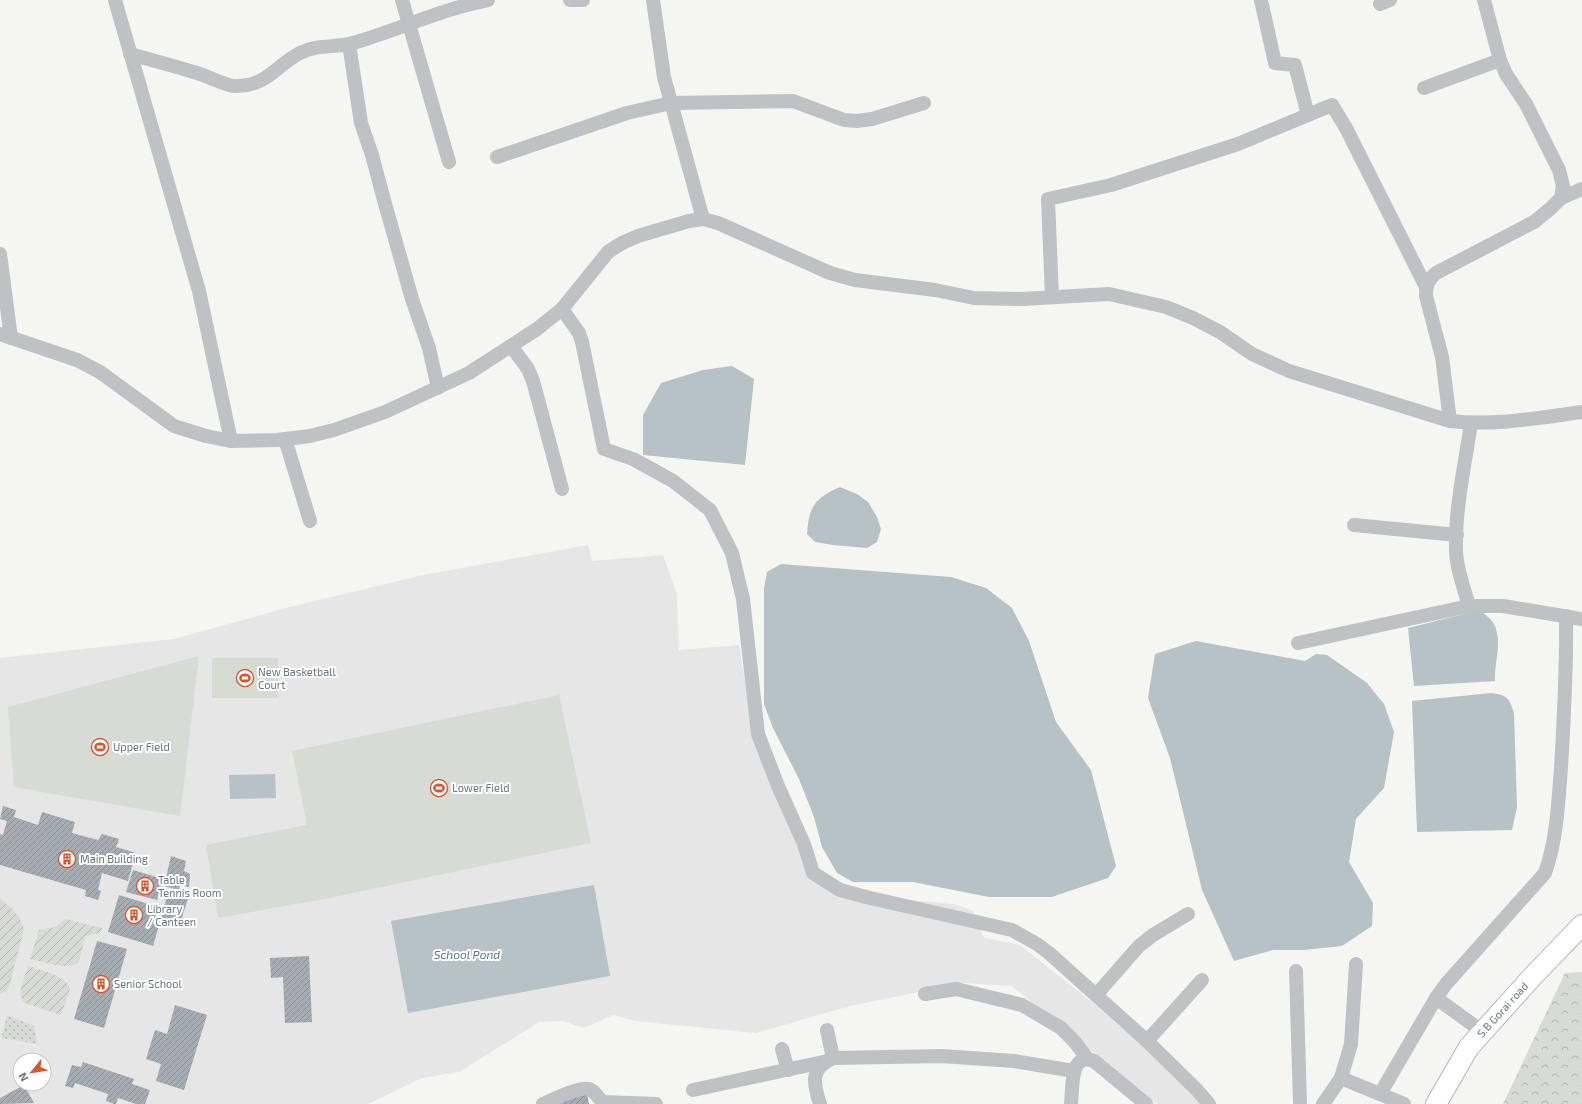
<svg xmlns="http://www.w3.org/2000/svg" width="1582" height="1104" viewBox="0 0 1582 1104" font-family="'Exo 2',sans-serif">
	<style>
		.built { fill: #e5e6e5; fill-rule: evenodd }
		.grass { fill: #d6dbd3 }
		.forest { fill: url(#forest-crowns) }
		.park { fill: url(#park-dots) }
		.garden { fill: url(#garden-furrows) }
		.water { fill: #b7c2c6 }
		.building { fill: url(#building-hatch) }
		.lines { fill: none; stroke-linecap: round; stroke-linejoin: round }
		.secondary-casing { stroke: #b1b6ba; stroke-width: 22 }
		.street { stroke: #bec2c5; stroke-width: 14 }
		.secondary { stroke: #fff; stroke-width: 20 }
		.labels { text-anchor: middle; stroke-width: 4; stroke-linejoin: round; paint-order: stroke }
		.poi-label { font-size: 11px; fill: #667581; stroke: #fff; text-anchor: start }
		.street-label { font-size: 11px; fill: #667581; stroke: #fff }
		.water-label { font-size: 12px; font-style: italic; fill: #61777e; stroke: #fff }
	</style>
	<defs>
		<pattern id="forest-crowns" width="20" height="18" patternUnits="userSpaceOnUse"><rect width="20" height="18" fill="#d6dbd3"/><path d="M2 6a3 3 0 1 1 6 0M12 15a3 3 0 1 1 6 0" fill="none" stroke="#b1b6b1"/></pattern>
		<pattern id="park-dots" width="8" height="8" patternUnits="userSpaceOnUse"><rect width="8" height="8" fill="#d6dbd3"/><path d="M2 2h.1M6 6h.1" fill="none" stroke="#b1b6b1" stroke-width="1.8" stroke-linecap="round"/></pattern>
		<pattern id="garden-furrows" width="10" height="10" patternUnits="userSpaceOnUse"><rect width="10" height="10" fill="#d6dbd3"/><path d="M-1 1l2-2M0 10L10 0M9 11l2-2" fill="none" stroke="#b1b6b1"/></pattern>
		<pattern id="building-hatch" width="6" height="6" patternUnits="userSpaceOnUse"><rect width="6" height="6" fill="#a5adb2"/><path d="M-1 1l2-2M0 6l6-6M5 7l2-2" fill="none" stroke="#8a9196"/></pattern>
	</defs>
	<rect width="100%" height="100%" fill="#f5f5f1"/>
	<path class="built" d="M588,545L592,561L663,555L677,594L679,650L739,645L744,677L759,744L792,821L828,887L909,900L954,904L973,911L984,938L1020,945L1093,1003L1196,1093L1205,1104H1157L1012,986L963,983L850,1006L756,1033L636,1021L613,1015L584,1028L563,1021L539,1022L459,1072L422,1078L368,1104H0V658L174,639L290,607L423,575ZM20,1060H44V1084H20Z"/>
	<g class="grass">
		<path d="M199,656L180,816L14,787L8,707Z"/>
		<rect x="212" y="658" width="66" height="40"/>
		<path d="M559,695L591,843L324,899L218,918L206,845L307,825L292,751Z"/>
	</g>
	<path class="forest" d="M1582,972V1104H1503L1565,973Z"/>
	<path class="park" d="M7,1015L34,1026L37,1044L1,1038Z"/>
	<g class="garden">
		<path d="M0,899C11,907 21,916 24,929L9,988L7,991L0,994Z"/>
		<path d="M65,919L102,928L100,933L85,936C84,942 81,960 77,963C68,971 41,961 30,959L39,930L56,927Z"/>
		<path d="M28,966C41,971 65,974 70,989L61,1015L25,1003C15,995 25,977 28,966Z"/>
	</g>
	<g class="water">
		<path d="M732,366L754,379L745,465L643,455V415L661,383L703,370Z"/>
		<path d="M840,487L857,494L868,502L877,517L881,529L877,542L867,548L833,545L815,542L807,534C809,506 815,498 840,487Z"/>
		<path d="M781,564L951,577L986,588L1012,608L1029,641L1056,722L1091,770L1116,866L1108,878L1052,897H989L913,882H853L837,873L822,847L814,817L799,779L773,728L764,704V588L767,572Z"/>
		<path d="M1480,610C1484,614 1492,619 1494,624C1503,643 1494,662 1495,681L1414,686L1408,628Z"/>
		<path d="M1196,641L1305,661L1316,654L1327,655L1367,683L1384,704L1394,732L1384,788L1356,819L1349,862L1373,903L1372,926L1342,946L1304,950H1273L1234,961L1202,890L1170,758L1148,698L1155,654Z"/>
		<path d="M1491,693C1507,695 1509,698 1514,713L1517,807L1512,830L1417,832L1412,701Z"/>
		<path d="M275,774L276,798L230,799L229,775Z"/>
		<path d="M594,885L610,976L408,1013L391,921Z"/>
	</g>
	<g class="building">
		<path d="M3,806L16,810L14,817L38,825L42,812L75,822L72,833L98,840L102,834L119,839L116,847L136,853L128,881L102,873L98,890L101,891L98,900L85,896L86,890L0,865V834L3,835L7,821L0,819Z"/>
		<path d="M171,856L186,861L184,871L190,874L189,887L180,885L179,890L164,886Z"/>
		<path d="M133,870L163,879L157,900L126,892Z"/>
		<path d="M169,890L189,895L179,927L160,921Z"/>
		<path d="M119,895L158,907L153,923L159,925L153,946L108,932Z"/>
		<path d="M97,941L127,949L104,1028L74,1019Z"/>
		<path d="M309,956L312,1022L285,1023L283,977L271,978L270,958Z"/>
		<path d="M175,1005L207,1015L184,1090L156,1081L161,1064L146,1059L155,1030L167,1034Z"/>
		<path d="M83,1062L134,1079L132,1084L150,1090L145,1104H136L118,1098L116,1104H114L106,1101L108,1094L75,1083L73,1088L65,1086L72,1065L81,1067Z"/>
		<path d="M24,1085L34,1103L0,1104V1098Z"/>
		<path d="M587,1094L589,1104H553Z"/>
	</g>
	<g class="lines">
		<g class="secondary-casing">
			<g id="secondary">
				<path id="s1" d="M1436,1104L1469,1047L1533,976L1582,925"/>
			</g>
		</g>
		<g class="street">
			<path d="M115,0L199,291L231,441"/>
			<path d="M402,0L449,162"/>
			<path d="M570,0H583"/>
			<path d="M653,0L664,77L703,219"/>
			<path d="M1261,0L1275,63L1295,65L1308,115"/>
			<path d="M1380,4L1390,0"/>
			<path d="M349,44L361,123L372,155L384,200L412,299L429,348L438,388"/>
			<path d="M130,54C152,60 175,66 197,73C208,76 224,85 234,86C267,87 276,65 300,53C317,44 335,48 353,43C399,30 441,9 488,0"/>
			<path d="M1424,88L1500,60"/>
			<path d="M497,157L627,113L671,103L793,101L844,120L857,121L872,119L924,103"/>
			<path d="M1561,198L1582,189"/>
			<path d="M0,254L11,338"/>
			<path d="M1052,297L1048,199L1111,185L1238,144L1332,105L1346,128L1426,287"/>
			<path d="M562,309L579,333L582,342L604,449L633,459L673,481L710,510L732,553L743,599L758,734L778,786L804,844L813,873L840,890L870,898L1012,930L1037,944L1049,953L1147,1041L1197,1090L1209,1104"/>
			<path d="M0,334L77,360L100,372L174,426L206,436L231,441L277,440L310,436L334,430L385,412L469,373L537,329L562,309L608,252L622,243L638,236L689,221L703,219L718,223L830,273L855,280L935,290L974,298L1022,299L1109,294L1166,307L1193,318L1220,332L1252,354L1289,371L1450,421C1494,426 1538,418 1582,412"/>
			<path d="M511,346L528,369L533,381L562,489"/>
			<path d="M1450,421L1442,357L1426,296C1426,285 1428,280 1436,273L1534,222L1550,209L1561,198L1563,186L1559,170L1526,104L1506,74L1500,60L1484,0"/>
			<path d="M285,439L310,521"/>
			<path d="M1354,525L1457,535"/>
			<path d="M1469,606C1464,588 1456,568 1456,549C1455,507 1465,465 1471,423"/>
			<path d="M1298,643L1469,606H1503L1582,619"/>
			<path d="M1296,971L1300,1104"/>
			<path d="M925,994L956,989L1022,1005L1061,1028L1074,1041L1087,1058"/>
			<path d="M1096,995L1139,946L1153,935L1188,914"/>
			<path d="M1436,998L1483,1032"/>
			<path d="M827,1030L833,1058"/>
			<path d="M1147,1041L1202,980"/>
			<path d="M782,1049L788,1070"/>
			<path d="M1341,1078L1404,1104"/>
			<path d="M693,1090L823,1062"/>
			<path d="M1380,1094L1436,998L1446,984L1545,873C1557,839 1558,804 1561,768C1564,717 1567,667 1566,616"/>
			<path d="M543,1104C552,1100 580,1086 589,1089C595,1091 598,1098 603,1102L656,1104"/>
			<path d="M820,1104C813,1083 810,1068 833,1058L942,1056L1014,1061L1074,1071"/>
			<path d="M1071,1104C1073,1088 1069,1052 1094,1061L1146,1104"/>
			<path d="M1323,1104L1341,1078L1351,1044L1356,964"/>
		</g>
		<use href="#secondary" class="secondary"/>
	</g>
	<defs>
		<g id="stadium-ring" transform="scale(0.9)"><circle r="9.5" fill="#fff" stroke="#d8542e" stroke-width="1.5"/><path d="M0-5a6.5 5 0 1 0 0 10a6.5 5 0 1 0 0-10ZM-3.5-1.8h7v3.6h-7Z" fill="#d8542e"/></g>
		<g id="building-ring" transform="scale(0.9)"><circle r="9.5" fill="#fff" stroke="#d8542e" stroke-width="1.5"/><path d="M-4-6H4V6H1V3H-1V6H-4ZM-2.5-4.3h1.7v1.8h-1.7ZM.8-4.3h1.7v1.8H.8ZM-2.5-1h1.7V.8h-1.7ZM.8-1h1.7V.8H.8Z" fill="#d8542e"/></g>
	</defs>
	<g fill-rule="evenodd">
		<use href="#stadium-ring" x="245" y="678"/>
		<use href="#stadium-ring" x="100" y="747"/>
		<use href="#stadium-ring" x="439" y="788"/>
		<use href="#building-ring" x="67" y="859"/>
		<use href="#building-ring" x="145" y="886"/>
		<use href="#building-ring" x="134" y="915"/>
		<use href="#building-ring" x="101" y="984"/>
	</g>
	<g class="labels">
		<g class="poi-label">
			<text x="258" y="676">New Basketball<tspan x="258" dy="13">Court</tspan></text>
			<text x="113" y="751">Upper Field</text>
			<text x="452" y="792">Lower Field</text>
			<text x="80" y="863">Main Building</text>
			<text x="158" y="884">Table<tspan x="158" dy="13">Tennis Room</tspan></text>
			<text x="147" y="913">Library<tspan x="147" dy="13">/ Canteen</tspan></text>
			<text x="114" y="988">Senior School</text>
		</g>
		<g class="street-label">
			<text dy="4" stroke="none"><textPath href="#s1" startOffset="116">S.B Gorai road</textPath></text>
		</g>
		<g class="water-label">
			<text x="467" y="959">School Pond</text>
		</g>
	</g>
	<g transform="translate(32 1072) rotate(240)"><circle r="19" fill="#ffffff" stroke="#c2c8cd"/>
	<path d="M0-3L7 15L0 10L-7 15Z" fill="#d8542e"/>
	<text y="-6" font-size="11" font-weight="bold" text-anchor="middle" fill="#667581">N</text>
	</g>
</svg>
